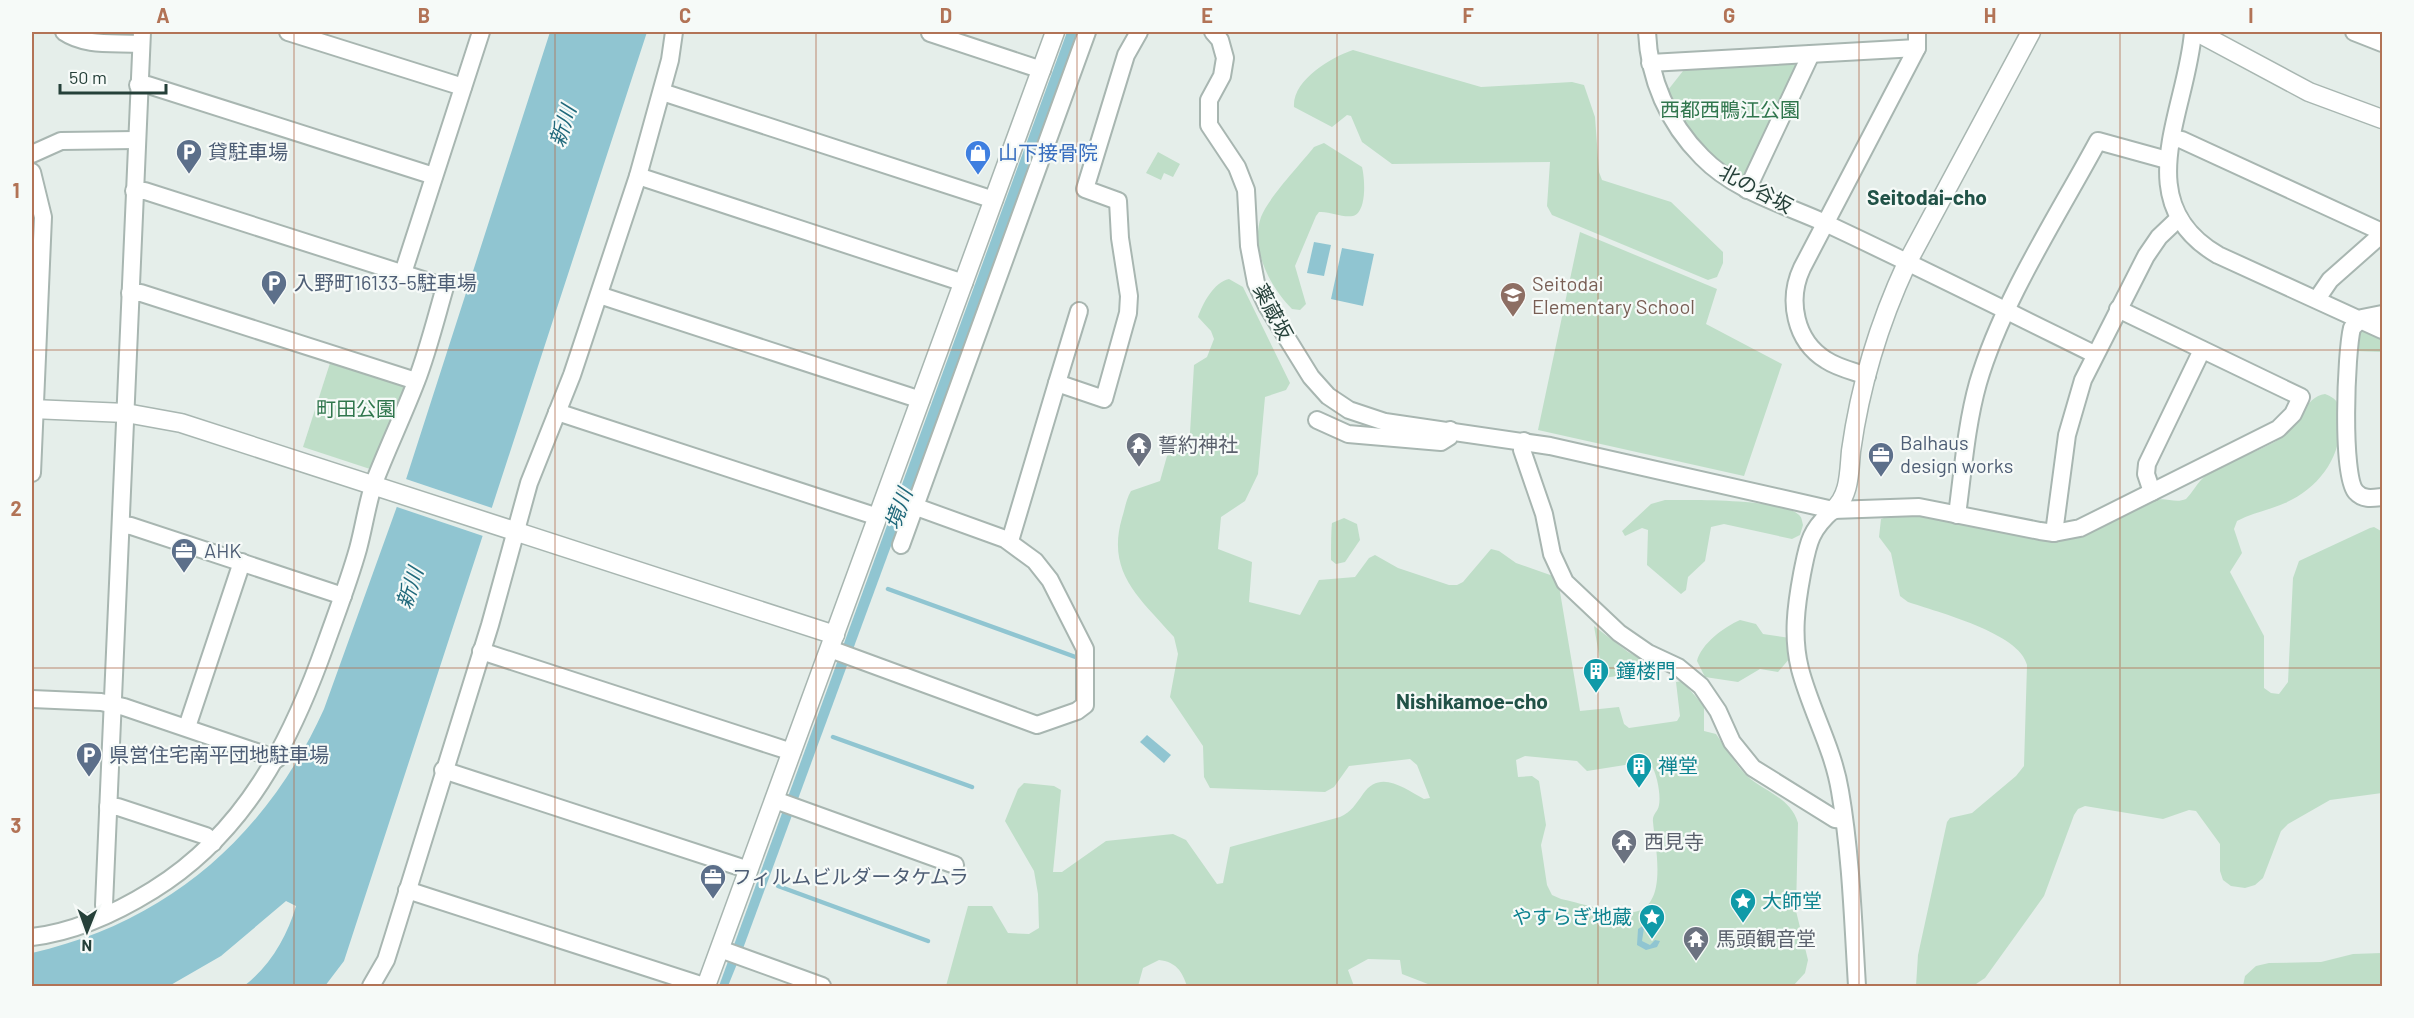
<svg xmlns="http://www.w3.org/2000/svg" width="2414" height="1018" viewBox="0 0 2414 1018" font-family="Barlow,'Noto Sans JP',sans-serif">
	<style>
		.green { fill: #bfdec8; fill-rule: evenodd }
		.water { fill: #90c5d1 }
		.pier { fill: #e5eeea }
		.lines { fill: none; stroke-linecap: round; stroke-linejoin: round }
		.stream { stroke: #90c5d1; stroke-width: 4.5 }
		.minor-casing { stroke: #a8b6b1; stroke-width: 20 }
		.tertiary-casing { stroke: #a8b6b1; stroke-width: 21 }
		.minor { stroke: #fff; stroke-width: 16 }
		.tertiary { stroke: #fff; stroke-width: 18 }
		.grid { fill: none; stroke: #b27356; stroke-width: 1.5; stroke-opacity: 0.55 }
		.labels { text-anchor: middle; stroke-width: 4.5; stroke-linejoin: round; paint-order: stroke }
		.park-label { font-size: 20px; fill: #30764d; stroke: #f6faf8 }
		.service-label { font-size: 20px; fill: #4e5e75; stroke: #f6faf8; text-anchor: start }
		.shop-label { font-size: 20px; fill: #366cbe; stroke: #f6faf8; text-anchor: start }
		.street-label { font-size: 20px; fill: #254039; stroke: #f6faf8 }
		.education-label { font-size: 20px; fill: #785e54; stroke: #f6faf8; text-anchor: start }
		.worship-label { font-size: 20px; fill: #5b616d; stroke: #f6faf8; text-anchor: start }
		.culture-label { font-size: 20px; fill: #0d838f; stroke: #f6faf8; text-anchor: start }
		.water-label { font-size: 21px; font-style: italic; fill: #20697b; stroke: #f6faf8 }
		.neighbourhood-label { font-size: 21px; font-weight: bold; fill: #215247; stroke: #f6faf8 }
		.neatline { fill: none; stroke: #b27356; stroke-width: 2 }
		.grid-label { font-size: 20px; text-anchor: middle; font-weight: bold; fill: #b27356 }
	</style>
	<rect width="100%" height="100%" fill="#e5eeea"/>
	<g class="green">
		<path d="M1353,50L1481,87L1572,82L1584,85L1595,117L1599,172L1602,180L1671,202L1723,252V263L1717,277L1708,280L1552,215L1547,206L1550,162L1392,164L1362,142L1351,116L1347,115L1332,127L1294,107C1292,80 1332,57 1353,50Z"/>
		<path d="M1793,62L1797,68L1747,175L1742,176C1710,157 1680,126 1668,90L1683,71L1690,68Z"/>
		<path d="M1324,143L1362,167C1365,179 1367,212 1353,216C1342,218 1330,211 1319,212L1316,216L1295,266L1306,304L1300,310L1292,309C1270,287 1250,249 1261,217C1268,198 1300,165 1314,147Z"/>
		<path d="M1158,152L1180,164L1173,177L1164,173L1161,180L1146,173Z"/>
		<path d="M1580,232L1717,289L1706,324L1782,364L1744,476L1538,430Z"/>
		<path d="M1229,279L1243,287L1290,383L1286,390L1265,397L1258,474L1245,501L1221,517L1218,549L1252,562L1249,602L1300,615L1319,580L1355,577L1369,558L1375,555L1398,568L1449,585H1457L1463,582L1491,549L1499,551L1516,563L1553,576L1559,586L1580,711L1619,707L1624,724L1629,728L1677,721L1680,716L1676,682L1682,681L1704,706V731L1716,734C1726,748 1734,763 1747,776C1765,792 1791,798 1798,823L1796,911L1808,960L1805,973L1793,986H1433L1402,974L1400,960L1368,959L1348,970L1354,986H1187C1182,971 1176,962 1159,960L1143,968L1138,986H946L968,906H992L1008,933L1029,934L1039,928L1038,894L1034,871L1005,821L1018,789L1024,783L1054,786L1061,790L1053,872H1062L1106,841L1173,834L1186,840L1217,884L1223,883L1230,847L1340,817C1351,812 1356,804 1363,794C1380,769 1404,788 1424,799L1430,798L1417,765L1410,759L1349,766L1334,787L1325,792L1210,788L1204,777L1203,746L1170,697L1178,654L1174,637C1140,598 1106,573 1122,518C1125,509 1126,499 1131,491L1160,481L1167,456L1190,433L1194,365L1207,357L1214,339L1211,331L1198,317C1203,303 1214,282 1229,279ZM1525,756L1577,761L1587,771L1644,762L1651,765C1657,773 1661,795 1659,805C1658,812 1652,814 1653,822C1655,846 1669,906 1634,912C1616,915 1580,903 1561,899L1552,895L1547,885L1541,845L1546,825L1539,781L1532,776L1518,777L1516,760Z"/>
		<path d="M2357,328L2380,336L2382,352L2356,351Z"/>
		<path d="M331,360L403,383L406,391L375,467L370,469L303,447Z"/>
		<path d="M2325,394C2341,400 2340,408 2340,423C2341,459 2317,489 2285,503C2269,510 2252,513 2237,521L2234,529L2242,553L2230,572L2264,636V688L2271,693L2279,694L2288,682L2293,578L2299,561L2370,528L2374,527L2381,531L2382,793L2330,800L2288,824L2281,831L2263,878L2255,885L2245,888L2231,886L2223,880L2220,871V844L2196,811L2189,810L2163,819L2085,806L2078,809L2074,815L2044,896L1985,978L1973,986H1916L1918,955L1947,822L1950,818L1972,813L2016,776L2024,766L2027,665C2020,633 1937,612 1908,602L1900,596L1891,553L1879,537L1881,519C1909,505 2005,533 2038,540C2083,543 2114,517 2153,501C2164,496 2175,504 2186,499C2193,492 2197,483 2204,477C2227,459 2260,453 2284,436C2301,423 2304,397 2325,394Z"/>
		<path d="M1665,500C1689,500 1785,498 1800,516C1802,518 1802,522 1803,525L1800,535L1792,539L1724,524L1711,527L1705,561L1688,577L1686,590L1681,594L1647,565L1648,530L1642,528L1625,536L1622,531L1651,504Z"/>
		<path d="M1344,518L1357,524L1360,540L1345,562L1336,564L1331,560C1331,553 1331,529 1332,523Z"/>
		<path d="M1740,620L1756,624L1763,634L1790,638V658L1778,672L1760,669L1738,682L1705,677L1697,661C1701,644 1724,627 1740,620Z"/>
		<path d="M1594,626L1628,652L1662,670L1603,678Z"/>
		<path d="M2382,953V986H2243L2245,976L2256,966L2269,963L2321,962L2353,954Z"/>
	</g>
	<g class="water">
		<path d="M550,32H647L344,961L325,986H244C270,966 287,937 296,906L286,901L221,956L169,986H32V953C169,922 267,835 324,709L400,498Z"/>
		<path d="M1067,32H1080L741,954L728,986H719Z"/>
		<path d="M1314,242L1331,245L1324,276L1307,273Z"/>
		<path d="M1342,248L1374,254L1363,306L1331,299Z"/>
		<path d="M1147,735L1171,755L1164,763L1140,742Z"/>
		<path d="M1647,923L1655,925L1644,928L1642,941L1650,945L1655,940L1660,941L1657,947L1646,950L1637,945L1638,929Z"/>
	</g>
	<path class="pier" d="M403,478L495,509L486,537L394,506Z"/>
	<g class="lines">
		<g class="stream">
			<path d="M888,589L1081,659"/>
			<path d="M833,737L972,787"/>
			<path d="M778,886L928,941"/>
		</g>
		<g class="minor-casing">
			<g id="minor">
				<path d="M64,32C86,47 115,42 141,44"/>
				<path d="M288,32L463,87"/>
				<path d="M1213,32L1220,40L1225,58L1222,76L1209,100V125L1237,167L1246,190L1249,246L1256,283L1267,306L1311,377L1328,396L1349,410L1385,422L1550,446L1833,510L1919,507L2040,531L2054,533L2080,528L2278,429L2293,414L2301,397L2118,309"/>
				<path d="M1647,32C1649,79 1668,123 1702,157C1735,191 1783,204 1825,223C1915,265 2005,310 2094,354"/>
				<path d="M2193,32C2187,111 2127,202 2218,255L2382,330"/>
				<path d="M2354,32L2382,43"/>
				<path d="M930,33L1042,70"/>
				<path d="M1650,63L1917,48"/>
				<path d="M138,85H148L434,176"/>
				<path d="M662,92L994,200"/>
				<path d="M2172,138L2182,140L2382,232"/>
				<path d="M32,154L61,141L136,140"/>
				<path d="M32,172L43,217L32,473"/>
				<path d="M638,176L964,283"/>
				<path d="M1747,190L1811,54"/>
				<path d="M403,273L481,32"/>
				<path d="M130,293H141L416,381"/>
				<path d="M599,295L921,400"/>
				<path d="M2317,299L2330,280L2382,234"/>
				<path d="M2382,314L2362,318L2352,328C2346,352 2341,477 2356,492C2363,500 2373,498 2382,497"/>
				<path d="M1867,376C1853,371 1838,368 1826,360C1795,341 1787,300 1802,268L1917,48V32"/>
				<path d="M1057,383L1079,311"/>
				<path d="M557,412L878,517"/>
				<path d="M1317,420L1348,434L1441,442L1449,437L1450,430"/>
				<path d="M1524,441L1522,450L1544,514L1552,554L1565,582L1619,633L1648,653L1678,667L1701,686L1718,711L1732,742L1753,768L1835,819L1844,820"/>
				<path d="M2152,492L2146,474L2147,464L2202,350"/>
				<path d="M1833,510C1809,531 1808,544 1802,574C1796,606 1792,637 1800,669C1811,711 1833,748 1840,791C1851,855 1853,921 1857,986"/>
				<path d="M1957,515C1963,471 1966,426 1978,383C2002,301 2057,217 2098,141L2167,160"/>
				<path d="M121,525L131,526L343,596"/>
				<path d="M2054,533L2067,435L2083,380L2146,256L2159,237L2179,218"/>
				<path d="M1010,541L1057,383L1104,399L1128,313L1129,296L1120,238L1118,201L1085,189L1126,55L1139,32"/>
				<path d="M901,545L1087,32"/>
				<path d="M830,649L1037,725L1077,711L1085,705V649L1050,580L1035,561L1005,539L886,496"/>
				<path d="M481,651L792,752"/>
				<path d="M32,699L101,702L124,707L277,759"/>
				<path d="M187,727L242,562"/>
				<path d="M443,770L749,870"/>
				<path d="M775,800L955,865"/>
				<path d="M108,807H118L206,836L213,843"/>
				<path d="M407,890L704,986"/>
				<path d="M108,914L104,905L142,32"/>
				<path d="M32,937C75,932 116,913 153,890C245,833 291,742 326,643C337,612 349,581 358,549C364,527 367,504 374,483C387,449 403,416 416,382C428,351 436,318 445,287L145,191H134"/>
				<path d="M720,949L822,986"/>
				<path d="M371,986L386,960L392,941L490,625L529,483L572,375L638,176L670,60L674,32"/>
			</g>
		</g>
		<g class="tertiary-casing">
			<g id="tertiary">
				<path d="M2197,32L2309,92L2382,119"/>
				<path d="M32,409L126,413L181,423L835,635"/>
				<path d="M1833,510C1850,496 1849,472 1851,451C1860,386 1879,323 1907,263L2031,32"/>
				<path d="M706,986L1055,32"/>
			</g>
		</g>
		<use href="#minor" class="minor"/>
		<use href="#tertiary" class="tertiary"/>
	</g>
	<path class="grid" d="M294,32V986M555,32V986M816,32V986M1077,32V986M1337,32V986M1598,32V986M1859,32V986M2120,32V986M32,350H2382M32,668H2382"/>
	<defs>
		<g id="parking-pin" transform="scale(1.35)"><path d="M0 17L-7.5 6A9.5 9.5 0 1 1 7.5 6Z" fill="#5c6f8a" stroke="#f6faf8"/><path d="M-3.5-5.5H1a3.5 3.5 0 0 1 0 7H-1V5.5H-3.5ZM-1-3.4V-.6H.8a1.4 1.4 0 0 0 0-2.8Z" fill="#fff"/></g>
		<g id="shop-pin" transform="scale(1.35)"><path d="M0 17L-7.5 6A9.5 9.5 0 1 1 7.5 6Z" fill="#3f7fe0" stroke="#f6faf8"/><path d="M-5-2.5h2.3a2.7 3.5 0 0 1 5.4 0H5L5.5 6h-11ZM-1.5-2.5h3a1.5 2.3 0 0 0-3 0Z" fill="#fff"/></g>
		<g id="school-pin" transform="scale(1.35)"><path d="M0 17L-7.5 6A9.5 9.5 0 1 1 7.5 6Z" fill="#8d6e63" stroke="#f6faf8"/><path d="M0-5L7-2L0 1L-7-2ZM-4 1L0 2.5L4 1V4Q0 6-4 4Z" fill="#fff"/></g>
		<g id="temple-pin" transform="scale(1.35)"><path d="M0 17L-7.5 6A9.5 9.5 0 1 1 7.5 6Z" fill="#6b7280" stroke="#f6faf8"/><path d="M0-6L5-2H3V0L6.5 2.5H4V6H1.5V3h-3V6H-4V2.5H-6.5L-3 0V-2H-5Z" fill="#fff"/></g>
		<g id="office-pin" transform="scale(1.35)"><path d="M0 17L-7.5 6A9.5 9.5 0 1 1 7.5 6Z" fill="#5c6f8a" stroke="#f6faf8"/><path d="M-6-3h4V-5.5h4V-3h4V5H-6ZM-1-4.5V-3h2v-1.5ZM-6 0V1H6V0Z" fill="#fff"/></g>
		<g id="building-pin" transform="scale(1.35)"><path d="M0 17L-7.5 6A9.5 9.5 0 1 1 7.5 6Z" fill="#0f9aa8" stroke="#f6faf8"/><path d="M-4-6H4V6H1V3H-1V6H-4ZM-2.5-4.3h1.7v1.8h-1.7ZM.8-4.3h1.7v1.8H.8ZM-2.5-1h1.7V.8h-1.7ZM.8-1h1.7V.8H.8Z" fill="#fff"/></g>
		<g id="sight-pin" transform="scale(1.35)"><path d="M0 17L-7.5 6A9.5 9.5 0 1 1 7.5 6Z" fill="#0f9aa8" stroke="#f6faf8"/><path d="M0-6L1.8-2.2L6-1.7L2.9 1.2L3.7 5.4L0 3.3L-3.7 5.4L-2.9 1.2L-6-1.7L-1.8-2.2Z" fill="#fff"/></g>
	</defs>
	<g fill-rule="evenodd">
		<use href="#parking-pin" x="189" y="152"/>
		<use href="#shop-pin" x="978" y="153"/>
		<use href="#parking-pin" x="274" y="283"/>
		<use href="#school-pin" x="1513" y="295"/>
		<use href="#temple-pin" x="1139" y="445"/>
		<use href="#office-pin" x="1881" y="455"/>
		<use href="#office-pin" x="184" y="551"/>
		<use href="#building-pin" x="1596" y="671"/>
		<use href="#parking-pin" x="89" y="755"/>
		<use href="#building-pin" x="1639" y="766"/>
		<use href="#temple-pin" x="1624" y="842"/>
		<use href="#office-pin" x="713" y="877"/>
		<use href="#sight-pin" x="1743" y="901"/>
		<use href="#sight-pin" x="1652" y="917"/>
		<use href="#temple-pin" x="1696" y="939"/>
	</g>
	<g class="labels">
		<g class="park-label">
			<text x="1730" y="117">西都西鴨江公園</text>
			<text x="356" y="416">町田公園</text>
		</g>
		<g class="service-label">
			<text x="208" y="159">貸駐車場</text>
			<text x="294" y="290">入野町16133-5駐車場</text>
			<text x="1900" y="450">Balhaus<tspan x="1900" dy="23">design works</tspan></text>
			<text x="204" y="558">AHK</text>
			<text x="109" y="762">県営住宅南平団地駐車場</text>
			<text x="732" y="884">フィルムビルダータケムラ</text>
		</g>
		<g class="shop-label">
			<text x="998" y="160">山下接骨院</text>
		</g>
		<g class="street-label">
			<text transform="translate(1756 189) rotate(28)" y="7">北の谷坂</text>
			<text transform="translate(1273 312) rotate(62)" y="7">薬蔵坂</text>
		</g>
		<g class="education-label">
			<text x="1532" y="291">Seitodai<tspan x="1532" dy="23">Elementary School</tspan></text>
		</g>
		<g class="worship-label">
			<text x="1158" y="452">誓約神社</text>
			<text x="1644" y="849">西見寺</text>
			<text x="1716" y="946">馬頭観音堂</text>
		</g>
		<g class="culture-label">
			<text x="1616" y="678">鐘楼門</text>
			<text x="1658" y="773">禅堂</text>
			<text x="1762" y="908">大師堂</text>
			<text x="1632" y="924" text-anchor="end">やすらぎ地蔵</text>
		</g>
		<g class="water-label">
			<text transform="translate(563 126) rotate(-72)" y="7">新川</text>
			<text transform="translate(899 509) rotate(-70)" y="7">境川</text>
			<text transform="translate(410 588) rotate(-72)" y="7">新川</text>
		</g>
		<g class="neighbourhood-label">
			<text x="1927" y="205">Seitodai-cho</text>
			<text x="1472" y="709">Nishikamoe-cho</text>
		</g>
	</g>
	<rect width="2414" height="1018" fill="none" stroke="#f6faf8" stroke-width="66"/>
	<g transform="translate(87 931) rotate(181)" stroke="#f6faf8" stroke-width="4.5" paint-order="stroke">
	<path d="M0-4.5L10 22L0 15L-10 22Z" fill="#254039"/>
	<text y="-9" font-size="16" font-weight="bold" text-anchor="middle" fill="#254039">N</text>
	</g>
	<path d="M60 84v9h106v-9" fill="none" stroke="#254039" stroke-width="3"/>
	<text x="69" y="84" font-size="18" fill="#254039" stroke="#f6faf8" stroke-width="4.5" paint-order="stroke">50 m</text>
	<rect x="33" y="33" width="2348" height="952" class="neatline"/>
	<g class="grid-label">
		<text x="163" y="23">A</text>
		<text x="424" y="23">B</text>
		<text x="685" y="23">C</text>
		<text x="946" y="23">D</text>
		<text x="1207" y="23">E</text>
		<text x="1468" y="23">F</text>
		<text x="1729" y="23">G</text>
		<text x="1990" y="23">H</text>
		<text x="2251" y="23">I</text>
		<text x="16" y="198">1</text>
		<text x="16" y="516">2</text>
		<text x="16" y="833">3</text>
	</g>
</svg>
